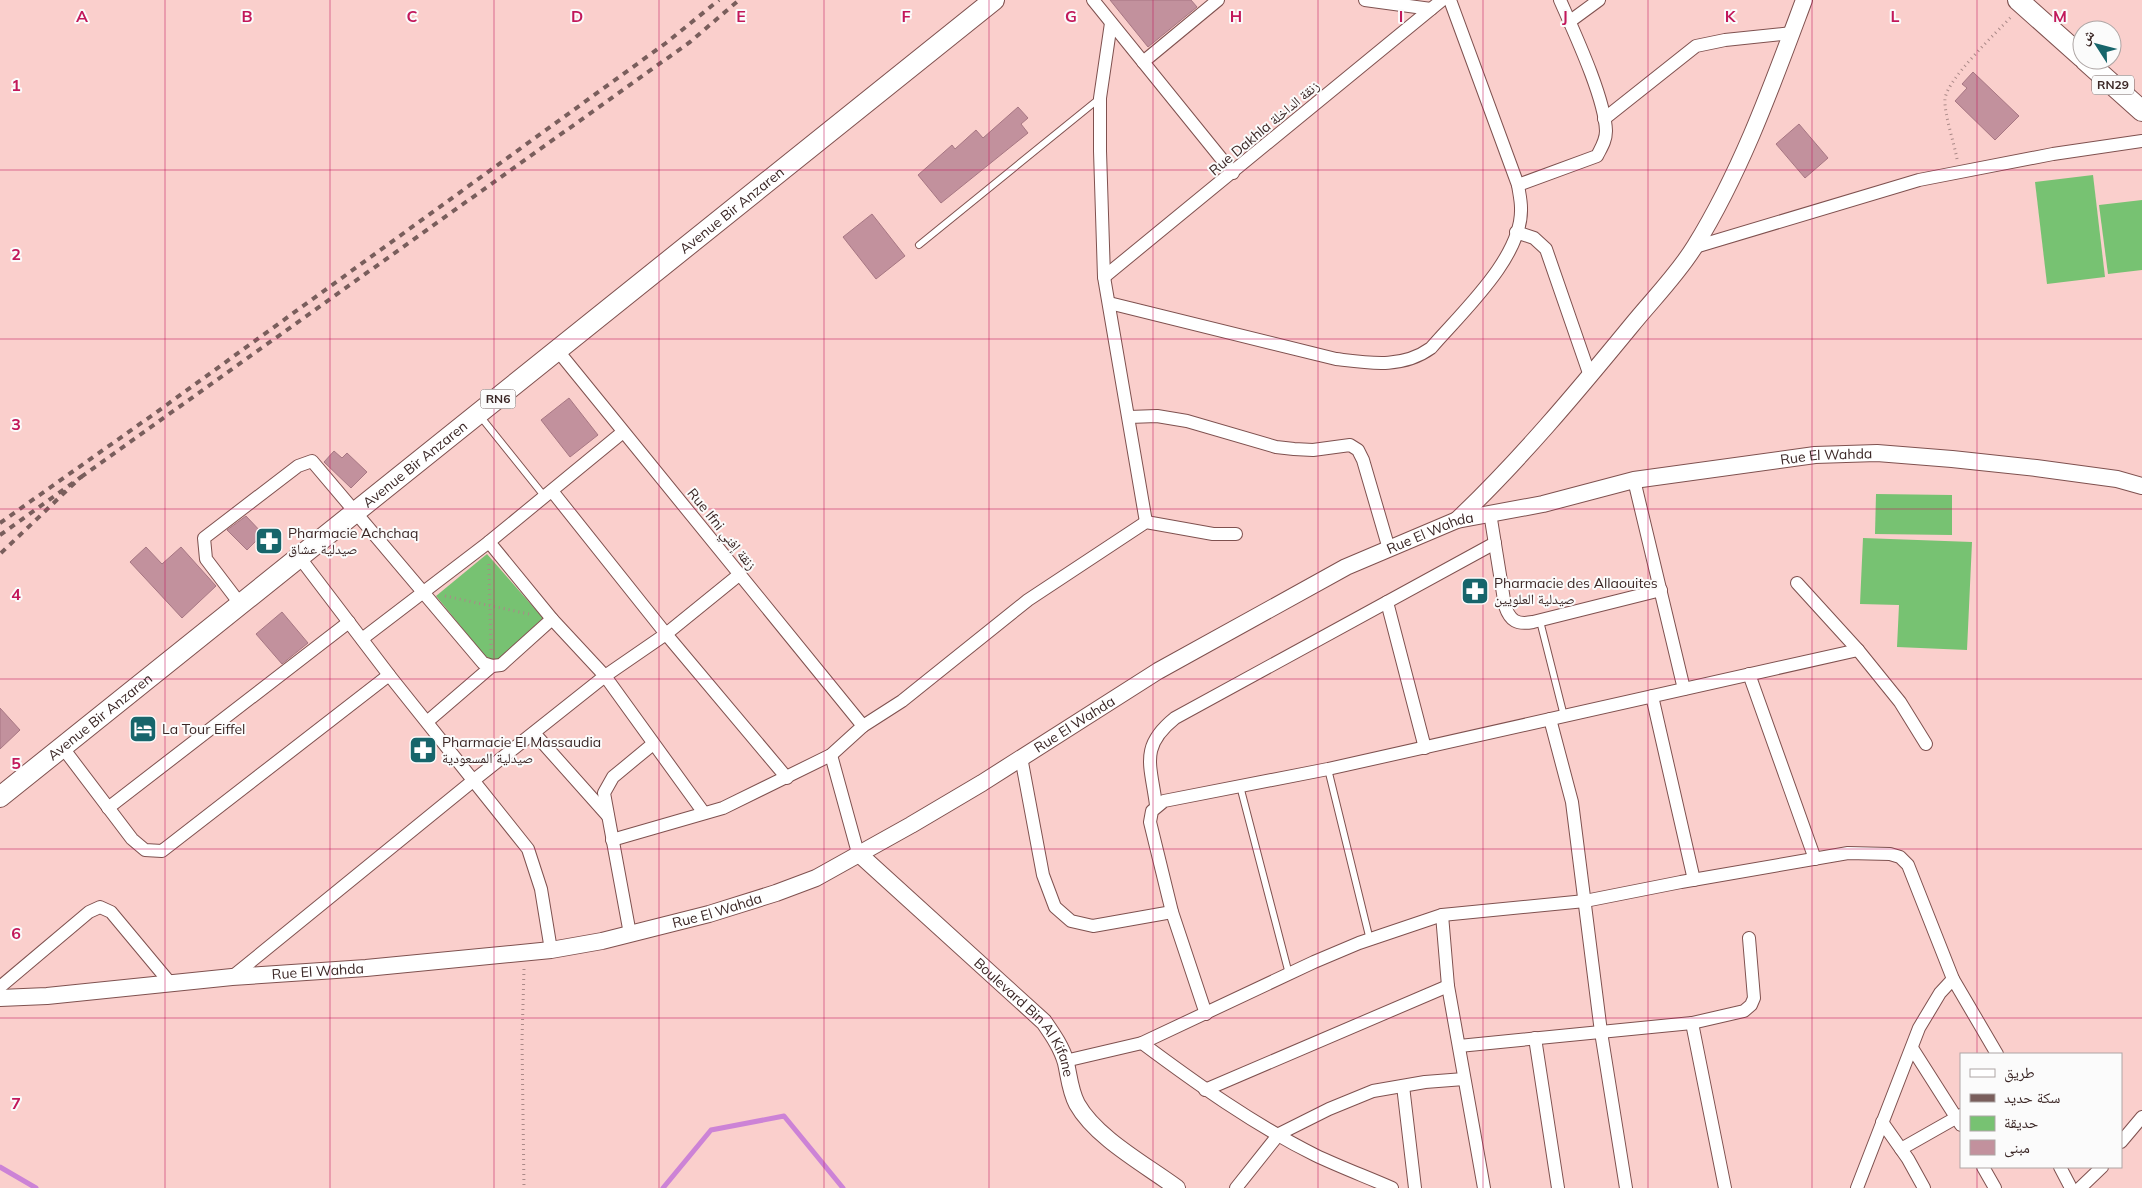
<svg xmlns="http://www.w3.org/2000/svg" width="2142" height="1188" viewBox="0 0 2142 1188" font-family="Mulish,'Noto Naskh Arabic',sans-serif">
	<style>
		.green { fill: #77c272 }
		.lines { fill: none; stroke-linecap: round; stroke-linejoin: round }
		.stream { stroke: #cc83d6; stroke-width: 5 }
		.building { fill: #c2919d; stroke: #a77783 }
		.service-casing { stroke: #7f514f; stroke-width: 8 }
		.minor-casing { stroke: #7f514f; stroke-width: 14 }
		.tertiary-casing { stroke: #7f514f; stroke-width: 18 }
		.primary-casing { stroke: #7f514f; stroke-width: 22 }
		.path { stroke: #ab8a88; stroke-width: 3; stroke-dasharray: 1 4; stroke-linecap: butt }
		.service { stroke: #fff; stroke-width: 6 }
		.minor { stroke: #fff; stroke-width: 12 }
		.tertiary { stroke: #fff; stroke-width: 16 }
		.primary { stroke: #fff; stroke-width: 20 }
		.rail { stroke: #795e5c; stroke-width: 4; stroke-dasharray: 6 6; stroke-linecap: butt }
		.grid { fill: none; stroke: #c2185b; stroke-width: 1; stroke-opacity: 0.55 }
		.labels { text-anchor: middle; stroke-width: 4; stroke-linejoin: round; paint-order: stroke }
		.shield { fill: #fbfbfb; stroke: #746665; stroke-width: 1 }
		.shield-label { font-size: 12px; font-weight: bold; fill: #3a2625 }
		.street-label { font-size: 14px; fill: #3a2625; stroke: #fbfbfb }
		.poi-label { font-size: 14px; fill: #3a2625; stroke: #fbfbfb; text-anchor: start }
		.grid-label { font-size: 16px; text-anchor: middle; font-weight: bold; fill: #c2185b; stroke: #fbfbfb; stroke-width: 4; stroke-linejoin: round; paint-order: stroke }
	</style>
	<rect width="100%" height="100%" fill="#facfcc"/>
	<g class="green">
		<path d="M2093,175L2105,277L2047,284L2035,182Z"/>
		<path d="M2142,200V270L2108,274L2099,205Z"/>
		<path d="M1876,494L1952,495V535L1875,534Z"/>
		<path d="M1863,538L1972,542L1967,650L1897,647L1899,605L1860,604Z"/>
		<path d="M487,554L543,618L499,659H491L485,656L436,596Z"/>
	</g>
	<g class="lines">
		<g class="stream">
			<path d="M0,1167L36,1188"/>
			<path d="M663,1188L711,1130L784,1116L843,1188"/>
		</g>
	</g>
	<g class="building">
		<path d="M1110,0H1191L1197,7L1148,47Z"/>
		<path d="M1973,72L2019,116L1995,140L1955,101L1967,88L1962,84Z"/>
		<path d="M1018,107L1028,118L1021,124L1028,133L941,203L918,175L952,145L955,149L976,130L983,138Z"/>
		<path d="M1799,124L1828,158L1805,178L1776,144Z"/>
		<path d="M872,214L905,256L876,279L843,237Z"/>
		<path d="M569,398L598,435L570,457L541,420Z"/>
		<path d="M334,451L342,458L347,453L367,472L351,488L324,462Z"/>
		<path d="M246,516L263,534L247,550L227,530Z"/>
		<path d="M146,547L162,564L181,547L216,586L182,618L130,562Z"/>
		<path d="M282,612L308,643L282,664L256,634Z"/>
		<path d="M0,708L20,730L0,749Z"/>
	</g>
	<g class="lines">
		<g class="service-casing">
			<g id="service">
				<path d="M919,245L1100,98"/>
				<path d="M480,416L545,497"/>
				<path d="M1540,621L1564,716"/>
				<path d="M1328,769L1370,940"/>
				<path d="M1240,786L1289,974"/>
			</g>
		</g>
		<g class="minor-casing">
			<g id="minor">
				<path d="M1093,0L1233,173"/>
				<path d="M1365,0L1431,9"/>
				<path d="M1569,22L1599,0"/>
				<path d="M1111,23L1100,98V151L1104,277L1146,522"/>
				<path d="M1143,62L1218,0"/>
				<path d="M1604,119L1696,46L1725,40L1792,33"/>
				<path d="M1518,185L1597,156C1601,148 1606,141 1606,131C1605,98 1574,32 1560,0"/>
				<path d="M1516,232L1534,238L1546,249L1590,376"/>
				<path d="M1695,247L1919,180L2053,154L2142,141"/>
				<path d="M1104,277L1442,0"/>
				<path d="M1109,303L1336,359C1369,363 1402,369 1431,348C1461,313 1523,257 1521,208C1521,200 1519,192 1518,185L1450,0"/>
				<path d="M558,351L863,726"/>
				<path d="M1129,417L1157,416L1187,421L1276,447L1294,449L1313,450L1350,445L1358,450L1363,460L1389,549"/>
				<path d="M1634,480L1684,689"/>
				<path d="M552,491L666,634L787,778"/>
				<path d="M1490,513L1505,606C1510,621 1517,625 1533,622L1661,590"/>
				<path d="M489,542L552,619L605,676L704,813"/>
				<path d="M300,558L389,675L528,849L541,889L551,950"/>
				<path d="M1797,583L1858,650L1900,702L1926,744"/>
				<path d="M1387,602L1425,748"/>
				<path d="M241,605L206,559L204,538L298,466L312,461L483,663L492,666L501,665L552,619"/>
				<path d="M362,639L489,542L623,432"/>
				<path d="M1749,674L1815,859"/>
				<path d="M1652,696L1694,880"/>
				<path d="M1550,719L1572,802L1601,1032L1626,1188"/>
				<path d="M428,721L492,666"/>
				<path d="M534,733L608,816"/>
				<path d="M63,748L132,839L145,850L162,851L389,675"/>
				<path d="M831,755L858,853"/>
				<path d="M1021,757L1043,875L1055,907L1071,921L1093,926L1172,912"/>
				<path d="M1156,805C1151,765 1139,747 1175,718L1495,543"/>
				<path d="M108,808L349,622"/>
				<path d="M612,840L723,808L831,755L863,726L902,701L1028,600L1146,522L1213,534H1236"/>
				<path d="M1442,915L1448,986L1484,1188"/>
				<path d="M630,934L604,793L613,777L653,744"/>
				<path d="M232,977L474,780L605,676L666,634L740,574"/>
				<path d="M0,987L89,912L100,907L111,912L171,984"/>
				<path d="M1206,1014L1172,912L1150,822L1152,811L1164,801L1328,769L1858,650"/>
				<path d="M1692,1023L1725,1188"/>
				<path d="M1535,1038L1558,1188"/>
				<path d="M1142,1043C1197,1084 1253,1124 1315,1155C1340,1167 1367,1177 1392,1188"/>
				<path d="M1459,1046L1692,1023L1744,1011L1751,1005L1754,998L1749,938"/>
				<path d="M1912,1048L1961,1125"/>
				<path d="M1065,1061L1142,1043L1314,962L1359,943L1442,915L1585,901L1681,882L1848,853L1890,854L1900,857L1908,865L1953,979L1997,1054"/>
				<path d="M1403,1086L1415,1188"/>
				<path d="M1205,1090L1448,986"/>
				<path d="M1882,1122L1908,1159L1924,1188"/>
				<path d="M2121,1142L2142,1117"/>
				<path d="M1901,1149L1961,1115"/>
				<path d="M1983,1167L1995,1188"/>
				<path d="M2060,1167L2071,1188"/>
				<path d="M1236,1188L1279,1134L1329,1109L1373,1091L1425,1082L1464,1079"/>
				<path d="M1857,1188L1919,1028L1940,993L1953,979"/>
				<path d="M2080,1188L2102,1167"/>
			</g>
		</g>
		<g class="tertiary-casing">
			<g id="tertiary">
				<path d="M1457,520C1520,460 1576,393 1631,326C1652,300 1678,274 1695,246C1742,170 1773,83 1804,0"/>
				<path id="s1" d="M858,853L1044,1022C1053,1035 1062,1048 1066,1063C1069,1076 1070,1091 1077,1104C1096,1138 1146,1165 1177,1188"/>
				<path id="s2" d="M0,998L47,996L232,977L366,968L551,950L602,941L709,914L776,893L816,878L911,825L982,783L1158,671L1346,567L1457,520L1543,504L1634,480L1815,455L1877,453L1952,459L2036,468L2117,479L2142,486"/>
			</g>
		</g>
		<g class="primary-casing">
			<g id="primary">
				<path d="M2018,0L2082,57"/>
				<path d="M2085,60L2142,111"/>
				<path id="s3" d="M0,797L994,0"/>
			</g>
		</g>
		<g class="path">
			<path d="M1957,159C1954,142 1944,114 1945,99C1947,79 1997,32 2012,16"/>
			<path d="M489,564L491,651"/>
			<path d="M445,596L529,614"/>
			<path d="M524,969L522,1040L524,1188"/>
		</g>
		<use href="#service" class="service"/>
		<use href="#minor" class="minor"/>
		<use href="#tertiary" class="tertiary"/>
		<use href="#primary" class="primary"/>
		<g class="rail">
			<path d="M81,477L690,42L739,0"/>
			<path d="M0,523L154,414L666,43L719,0"/>
			<path d="M0,535L81,477L0,554"/>
		</g>
	</g>
	<path class="grid" d="M165,0V1188M330,0V1188M494,0V1188M659,0V1188M824,0V1188M989,0V1188M1153,0V1188M1318,0V1188M1483,0V1188M1648,0V1188M1812,0V1188M1977,0V1054M0,170H2142M0,339H2142M0,509H2142M0,679H2142M0,849H2142M0,1018H2142M1977,1167V1188"/>
	<defs>
		<g id="pharmacy-square" transform="scale(1.4375)"><rect x="-9" y="-9" width="18" height="18" rx="4" fill="#17656b" stroke="#fbfbfb"/><path d="M-2-6h4v4h4v4h-4v4h-4v-4h-4v-4h4Z" fill="#fff"/></g>
		<g id="hotel-square" transform="scale(1.4375)"><rect x="-9" y="-9" width="18" height="18" rx="4" fill="#17656b" stroke="#fbfbfb"/><path d="M-6-4.5h1.5V1H6V5H4.5V3h-9V5H-6ZM-4 0a1.8 1.8 0 1 1 3.6 0ZM.5 0V-2.5h3Q6-2.5 6 0Z" fill="#fff"/></g>
	</defs>
	<g fill-rule="evenodd">
		<use href="#pharmacy-square" x="269" y="541"/>
		<use href="#pharmacy-square" x="1475" y="591"/>
		<use href="#hotel-square" x="143" y="729"/>
		<use href="#pharmacy-square" x="423" y="750"/>
	</g>
	<g class="labels">
		<g class="shield">
			<rect x="2092" y="75.5" width="42" height="19" rx="4"/>
			<rect x="480.5" y="389.5" width="35" height="19" rx="4"/>
		</g>
		<g class="shield-label">
			<text x="2113" y="89">RN29</text>
			<text x="498" y="403">RN6</text>
		</g>
		<g class="street-label">
			<text transform="translate(1264 128) rotate(-40)" y="5">Rue Dakhla زنقة الداخلة</text>
			<text dy="5" stroke="none"><textPath href="#s3" startOffset="938">Avenue Bir Anzaren</textPath></text>
			<text dy="5" stroke="none"><textPath href="#s2" startOffset="1939">Rue El Wahda</textPath></text>
			<text dy="5" stroke="none"><textPath href="#s3" startOffset="532">Avenue Bir Anzaren</textPath></text>
			<text transform="translate(722 529) rotate(51)" y="5">Rue Ifni زنقة إفني</text>
			<text dy="5" stroke="none"><textPath href="#s2" startOffset="1534">Rue El Wahda</textPath></text>
			<text dy="5" stroke="none"><textPath href="#s3" startOffset="128">Avenue Bir Anzaren</textPath></text>
			<text dy="5" stroke="none"><textPath href="#s2" startOffset="1129">Rue El Wahda</textPath></text>
			<text dy="5" stroke="none"><textPath href="#s2" startOffset="724">Rue El Wahda</textPath></text>
			<text dy="5" stroke="none"><textPath href="#s2" startOffset="319">Rue El Wahda</textPath></text>
			<text dy="5" stroke="none"><textPath href="#s1" startOffset="236">Boulevard Bin Al Kifane</textPath></text>
		</g>
		<g class="poi-label">
			<text x="288" y="538">Pharmacie Achchaq<tspan x="288" dy="16">صيدلية عشاق</tspan></text>
			<text x="1494" y="588">Pharmacie des Allaouites<tspan x="1494" dy="16">صيدلية العلويين</tspan></text>
			<text x="162" y="734">La Tour Eiffel</text>
			<text x="442" y="747">Pharmacie El Massaudia<tspan x="442" dy="16">صيدلية المسعودية</tspan></text>
		</g>
	</g>
	<g class="grid-label">
		<text x="82" y="22">A</text>
		<text x="247" y="22">B</text>
		<text x="412" y="22">C</text>
		<text x="577" y="22">D</text>
		<text x="741" y="22">E</text>
		<text x="906" y="22">F</text>
		<text x="1071" y="22">G</text>
		<text x="1236" y="22">H</text>
		<text x="1401" y="22">I</text>
		<text x="1565" y="22">J</text>
		<text x="1730" y="22">K</text>
		<text x="1895" y="22">L</text>
		<text x="2060" y="22">M</text>
		<text x="16" y="91">1</text>
		<text x="16" y="260">2</text>
		<text x="16" y="430">3</text>
		<text x="16" y="600">4</text>
		<text x="16" y="769">5</text>
		<text x="16" y="939">6</text>
		<text x="16" y="1109">7</text>
	</g>
	<rect x="1960" y="1053" width="162" height="115" fill="#fbfbfb" stroke="#aea6a5"/>
	<rect x="1970" y="1069" width="25" height="8" fill="#ffffff" stroke="#aea6a5"/>
	<text x="2004" y="1078" font-size="15" fill="#3a2625">طريق</text>
	<rect x="1970" y="1094" width="25" height="8" fill="#795e5c" stroke="#aea6a5"/>
	<text x="2004" y="1103" font-size="15" fill="#3a2625">سكة حديد</text>
	<rect x="1970" y="1116" width="25" height="15" fill="#77c272" stroke="#aea6a5"/>
	<text x="2004" y="1128" font-size="15" fill="#3a2625">حديقة</text>
	<rect x="1970" y="1140" width="25" height="15" fill="#c2919d" stroke="#aea6a5"/>
	<text x="2004" y="1153" font-size="15" fill="#3a2625">مبنى</text>
	<g transform="translate(2097 45) rotate(306)"><circle r="24" fill="#fbfbfb" stroke="#aea6a5"/>
	<path d="M0-4L9 19L0 12L-9 19Z" fill="#17656b"/>
	<text y="-8" font-size="14" font-weight="bold" text-anchor="middle" fill="#3a2625">ش</text>
	</g>
</svg>
